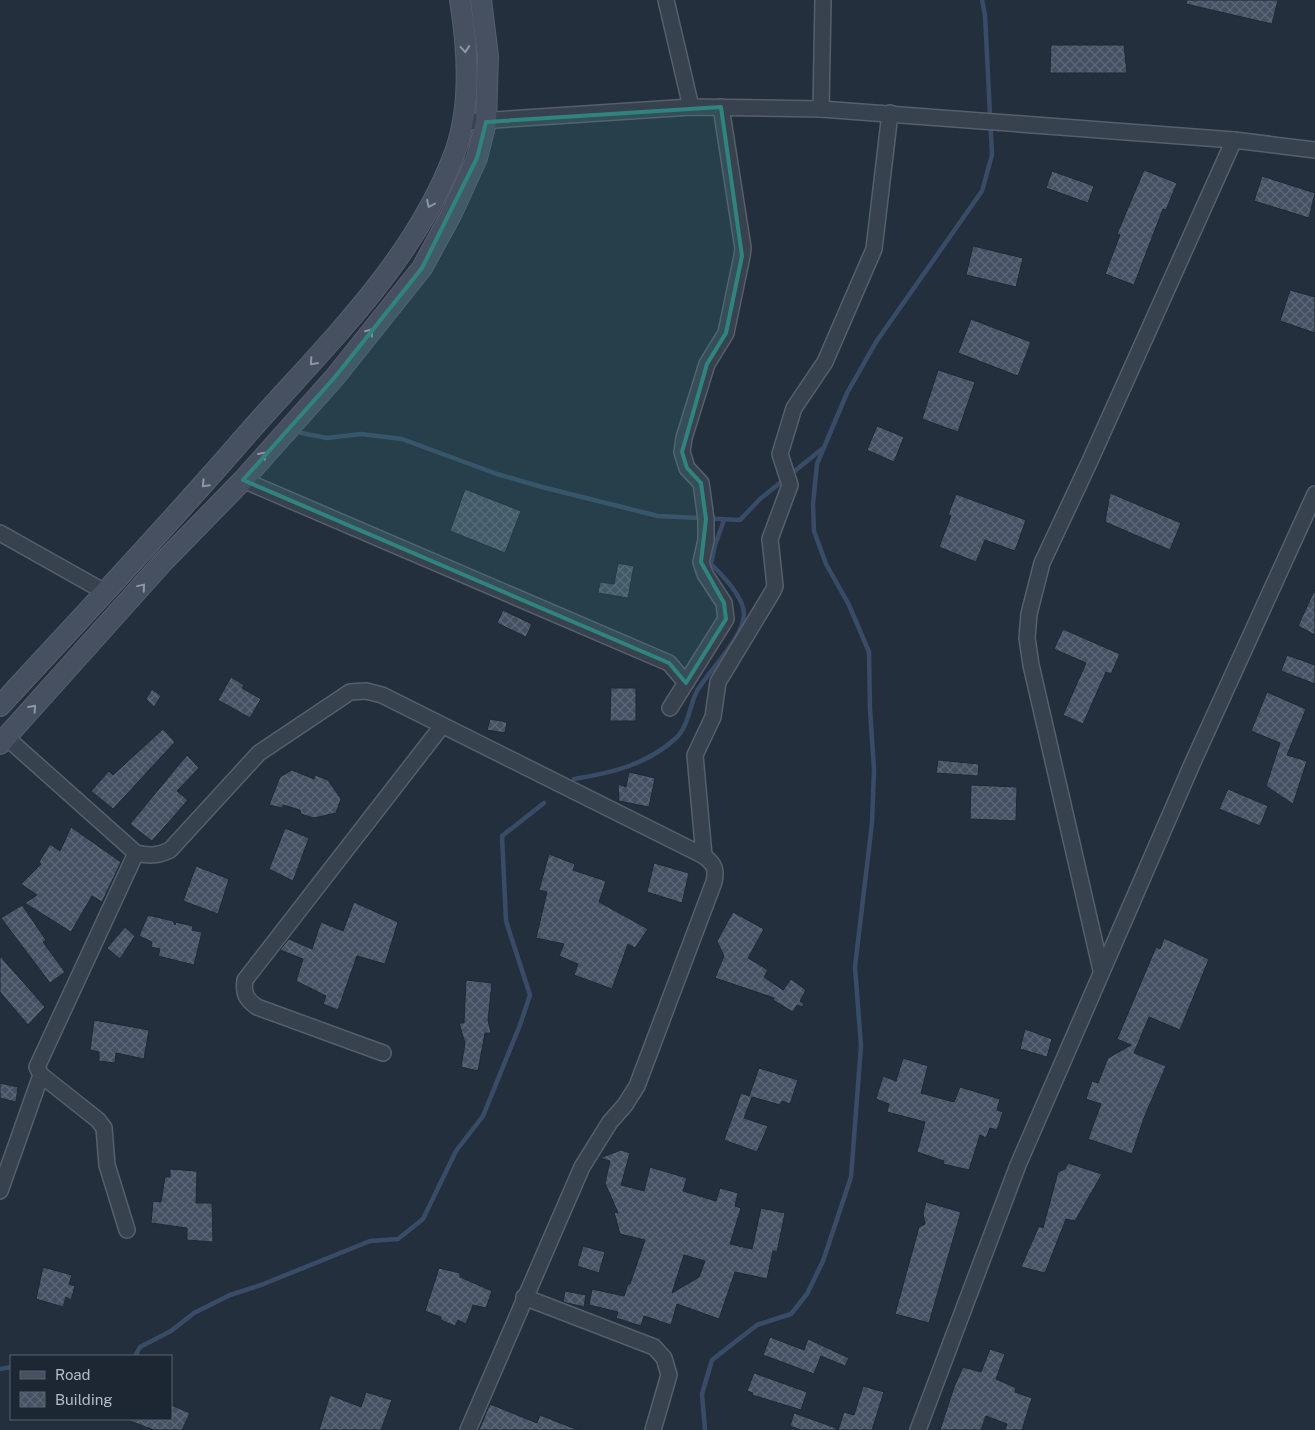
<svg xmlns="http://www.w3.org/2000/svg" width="1315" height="1430" viewBox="0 0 1315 1430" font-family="'Public Sans',sans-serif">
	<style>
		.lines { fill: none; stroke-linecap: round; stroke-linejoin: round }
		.stream { stroke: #394c67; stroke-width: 4.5 }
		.building { fill: url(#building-cross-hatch); stroke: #1f2835; fill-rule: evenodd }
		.street-casing { stroke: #565f6c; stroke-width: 18 }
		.secondary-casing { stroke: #565f6c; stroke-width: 22 }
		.street { stroke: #38414e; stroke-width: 15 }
		.secondary { stroke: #465061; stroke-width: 20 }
		.oneway { stroke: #8e96a5 }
		.marked { fill: #308480; fill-opacity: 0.2; stroke: #308480; stroke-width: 4; stroke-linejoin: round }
	</style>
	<defs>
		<pattern id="building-cross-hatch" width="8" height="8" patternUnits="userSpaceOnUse" patternTransform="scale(1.25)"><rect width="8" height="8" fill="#455162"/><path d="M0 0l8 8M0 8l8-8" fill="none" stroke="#5d6877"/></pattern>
	</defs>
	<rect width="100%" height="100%" fill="#242f3e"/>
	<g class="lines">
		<g class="stream">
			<path d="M301,433L327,438L361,434L402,439L497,474L542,487L658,516L740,520L760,499L822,449"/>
			<path d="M574,779C611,773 646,765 675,739C689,727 689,706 697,691C709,670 743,639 744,614C744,597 722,575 711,564L715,545L724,520"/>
			<path d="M135,1356L140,1347L171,1331L194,1313L230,1295L261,1285L370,1241L398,1239L423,1219L456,1151L483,1116L520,1025L530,995L506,921L502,836L544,803"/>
			<path d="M0,1369L11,1367"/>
			<path d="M705,1430L702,1394L712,1360L757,1325L791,1314L807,1294L823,1261L851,1177L861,1046L855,967L872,823L874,770L870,709L869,652L849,605L826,564L814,531L813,504L817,464L847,393L876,342L982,191L992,155L985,15L982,0"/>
		</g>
	</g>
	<g class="building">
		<path d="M1187,0H1278L1272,24L1186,4Z"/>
		<path d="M1051,45H1124L1127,73H1050Z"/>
		<path d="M1144,170L1177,183L1166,210L1163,209L1134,285L1105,274L1120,235L1117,234Z"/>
		<path d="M1052,171L1094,186L1088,203L1046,188Z"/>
		<path d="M1262,176L1315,193L1309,218L1254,201Z"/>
		<path d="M973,246L1023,258L1016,287L966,275Z"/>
		<path d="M1290,290L1315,297V333L1280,321Z"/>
		<path d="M971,319L1031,342L1018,376L958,353Z"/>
		<path d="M938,370L975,382L958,432L922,419Z"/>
		<path d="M877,426L904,437L894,462L867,450Z"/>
		<path d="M465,489L521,511L505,553L450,531Z"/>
		<path d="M1110,493L1181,523L1170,550L1105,522Z"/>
		<path d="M956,494L1026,520L1015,551L985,540L976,562L939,547L951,516L948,515Z"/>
		<path d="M618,563L634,566L628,598L598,593L600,582L614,584Z"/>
		<path d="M1315,589V635L1298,626Z"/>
		<path d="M503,610L532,624L526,637L497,623Z"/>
		<path d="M1063,629L1120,654L1111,674L1106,672L1083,724L1063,715L1086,663L1054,649Z"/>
		<path d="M1287,655L1315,665V684L1281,671Z"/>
		<path d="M231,677L244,685L242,688L261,699L250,718L218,700Z"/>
		<path d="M611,688H636V721H610Z"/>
		<path d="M152,689L161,696L154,707L146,699Z"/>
		<path d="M1267,692L1306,709L1287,755L1307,761L1293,804L1266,786L1280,743L1251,731Z"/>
		<path d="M490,719L507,722L505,733L487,730Z"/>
		<path d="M163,729L175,742L113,809L91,791L109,771L113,775Z"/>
		<path d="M187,755L199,768L177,791L188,800L152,841L130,824Z"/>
		<path d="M938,760L979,764L978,776L936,773Z"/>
		<path d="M292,770L314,779L315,775L328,780L341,799L336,813L314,818L301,814L300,810L283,805L282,808L269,805L280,777Z"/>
		<path d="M629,772L655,778L649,807L619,801L618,784L626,787Z"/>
		<path d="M971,785L1017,787L1016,821L970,819Z"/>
		<path d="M1228,789L1268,806L1260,826L1219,809Z"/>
		<path d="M71,827L121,862L102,902L92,896L71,932L25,903L37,895L21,884L41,864L39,862L50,844L60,851Z"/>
		<path d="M285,828L309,838L293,881L269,869Z"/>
		<path d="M549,854L575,864L573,870L606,881L599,902L648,929L635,948L628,944L612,989L574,975L578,964L559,956L564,944L536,938L547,892L539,890Z"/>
		<path d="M654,863L689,873L682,903L647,892Z"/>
		<path d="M196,866L229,879L218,914L183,901Z"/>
		<path d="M354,902L398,922L385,964L357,956L338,1010L323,1004L326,996L296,981L303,959L280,950L289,939L312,949L321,922L343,931Z"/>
		<path d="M22,905L46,940L43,942L65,972L50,983L1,918Z"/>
		<path d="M733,912L764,929L748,958L768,970L764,977L783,990L791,979L806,990L800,1001L804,1004L802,1007L797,1005L793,1012L773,1000L774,998L715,978L724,956L717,941Z"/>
		<path d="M148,915L173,921L175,925L176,922L193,926L192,930L202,932L194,965L158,956L160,949L151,947L152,942L139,936Z"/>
		<path d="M125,927L135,936L120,959L107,948Z"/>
		<path d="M1164,938L1209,959L1180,1030L1149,1017L1134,1053L1166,1066L1144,1118L1132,1154L1088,1139L1101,1104L1086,1099L1092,1081L1098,1083L1108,1058L1131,1045L1117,1039L1156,947L1160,949Z"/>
		<path d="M0,956L45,1007L28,1025L0,992Z"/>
		<path d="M466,980L492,983L488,1020L491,1033H485L478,1071L461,1067L465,1043L459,1023H464Z"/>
		<path d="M94,1020L149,1030L144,1059L116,1053L115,1063L99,1061V1052L90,1050Z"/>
		<path d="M1025,1029L1052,1039L1047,1057L1020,1049Z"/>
		<path d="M903,1058L928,1066L921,1093L954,1102L960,1087L1000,1099L997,1110L1003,1112L997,1130L990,1128L986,1138L980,1135L969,1170L943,1164L944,1161L917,1152L925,1122L887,1112L889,1104L876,1099L883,1076L896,1081Z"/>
		<path d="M759,1068L798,1080L790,1104L782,1101L780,1105L752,1097L744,1118L768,1126L757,1152L724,1140L741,1093L749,1096Z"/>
		<path d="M0,1083L18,1087L16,1102L0,1098Z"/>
		<path d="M621,1150L630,1153L621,1185L644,1191L650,1167L687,1178L683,1191L716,1201L720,1188L738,1193L735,1206L741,1208L730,1244L752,1249L761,1208L785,1213L777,1252L773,1251L767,1279L735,1272L719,1319L677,1304L671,1325L644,1316L641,1326L616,1318L618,1312L589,1305L592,1289L624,1296L628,1284H630L645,1240L620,1234L614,1212L618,1213L605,1183L610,1161L600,1158ZM684,1255L705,1261L699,1277L672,1293Z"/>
		<path d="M1068,1163L1102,1174L1075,1221L1066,1219L1045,1273L1021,1267L1039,1226L1043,1228L1058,1172L1065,1169Z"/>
		<path d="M170,1169L197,1171L196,1203H212L213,1242L187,1240V1228L151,1223L153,1201L161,1202L165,1177H170Z"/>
		<path d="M926,1202L961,1212L929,1323L895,1314L919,1227L925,1224L923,1213Z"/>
		<path d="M583,1246L605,1252L599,1273L577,1266Z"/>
		<path d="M43,1267L72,1275L69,1284L75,1286L71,1300L66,1297L63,1307L36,1299Z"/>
		<path d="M439,1268L460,1273V1277L492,1291L486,1308L473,1305L466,1324L458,1320L455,1326L441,1320V1317L425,1311Z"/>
		<path d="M565,1291L586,1295L584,1307L563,1302Z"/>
		<path d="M770,1337L804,1350L808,1339L849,1358L845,1366L821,1356L814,1374L763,1355Z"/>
		<path d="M990,1349L1005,1354L996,1379L1016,1388L1015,1392L1032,1398L1022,1430H1005L1007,1424L986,1416L981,1430H940L954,1387L963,1367L981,1372Z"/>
		<path d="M754,1373L807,1392L801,1410L752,1395L753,1393L747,1391Z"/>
		<path d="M863,1386L884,1392L872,1430H838L844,1412L854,1415Z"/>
		<path d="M366,1392L392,1400L381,1430H319L330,1395L361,1407Z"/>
		<path d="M490,1404L537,1423L540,1415L578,1430H479Z"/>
		<path d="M171,1405L190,1413L182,1430H154L127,1420L171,1419Z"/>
		<path d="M794,1413L836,1428V1430H801L790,1426Z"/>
	</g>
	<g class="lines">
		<g class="street-casing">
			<g id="street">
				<path d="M666,0L691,107"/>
				<path d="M821,109L823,0"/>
				<path d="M463,122L691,107L821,109L1234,140L1315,150"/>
				<path d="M243,480L669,663L686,683"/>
				<path d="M0,533L105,592"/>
				<path d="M670,708L726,619L724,603L705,574L701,562L706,540V519L701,483L687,468L682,452L684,438L707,364L726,333L742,256L743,248L721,107"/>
				<path d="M7,738L136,853C149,856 158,856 170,850L259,753L350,692L366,691L382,695L704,856C714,864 717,869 714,882L637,1086L625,1105L610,1122L582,1167L468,1430"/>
				<path d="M704,856L695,755L713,717L718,682L773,591L775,586L770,539L790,485L780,454L794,408L825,362L874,249L890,113"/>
				<path d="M1101,970L1031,665L1027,638L1029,614L1042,563L1089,463L1234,140"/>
				<path d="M383,1053L257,1007C246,999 243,994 245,980L442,726"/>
				<path d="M0,1191L41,1075"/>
				<path d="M127,1230L107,1165L104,1128L98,1120L41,1075L37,1067L136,853"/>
				<path d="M524,1297L654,1347L664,1358L669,1375L653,1430"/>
				<path d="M918,1430L1018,1165L1193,762L1315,494"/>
			</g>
		</g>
		<g class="secondary-casing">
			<g id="secondary">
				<path d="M0,706C81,618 164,530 242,440C320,350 413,266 455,152C472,105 468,49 460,0"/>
				<path d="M0,744L164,561L243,480L335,377L422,268L452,213L477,158L486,122L488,56L481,0"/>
			</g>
		</g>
		<use href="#street" class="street"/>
		<use href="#secondary" class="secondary"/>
	</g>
	<defs><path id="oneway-chevron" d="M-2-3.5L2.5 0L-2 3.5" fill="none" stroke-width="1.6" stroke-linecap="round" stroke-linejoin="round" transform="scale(1.25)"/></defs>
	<g class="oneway">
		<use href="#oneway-chevron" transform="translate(465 49) rotate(85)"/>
		<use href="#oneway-chevron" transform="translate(430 204) rotate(115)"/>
		<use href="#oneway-chevron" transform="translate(370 332) rotate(-51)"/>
		<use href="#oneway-chevron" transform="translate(313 362) rotate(131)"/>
		<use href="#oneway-chevron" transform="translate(263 455) rotate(-49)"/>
		<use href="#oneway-chevron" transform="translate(205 484) rotate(134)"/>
		<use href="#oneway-chevron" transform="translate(142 587) rotate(-50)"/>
		<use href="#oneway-chevron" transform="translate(33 708) rotate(-48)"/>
	</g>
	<path class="marked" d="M721,107L742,256L726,333L707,364L682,452L687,468L701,483L706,519L701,562L724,603L726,619L686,683L669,663L243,480L335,377L422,268L477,158L486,122Z"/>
	<rect x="10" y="1355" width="162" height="65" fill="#1d2633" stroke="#59626f"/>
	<rect x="20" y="1371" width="25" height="8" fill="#465061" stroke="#59626f"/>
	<text x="55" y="1380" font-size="15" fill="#b4bcc9">Road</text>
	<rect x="20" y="1392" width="25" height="15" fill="url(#building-cross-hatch)" stroke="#59626f"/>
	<text x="55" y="1405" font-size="15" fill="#b4bcc9">Building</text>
</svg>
